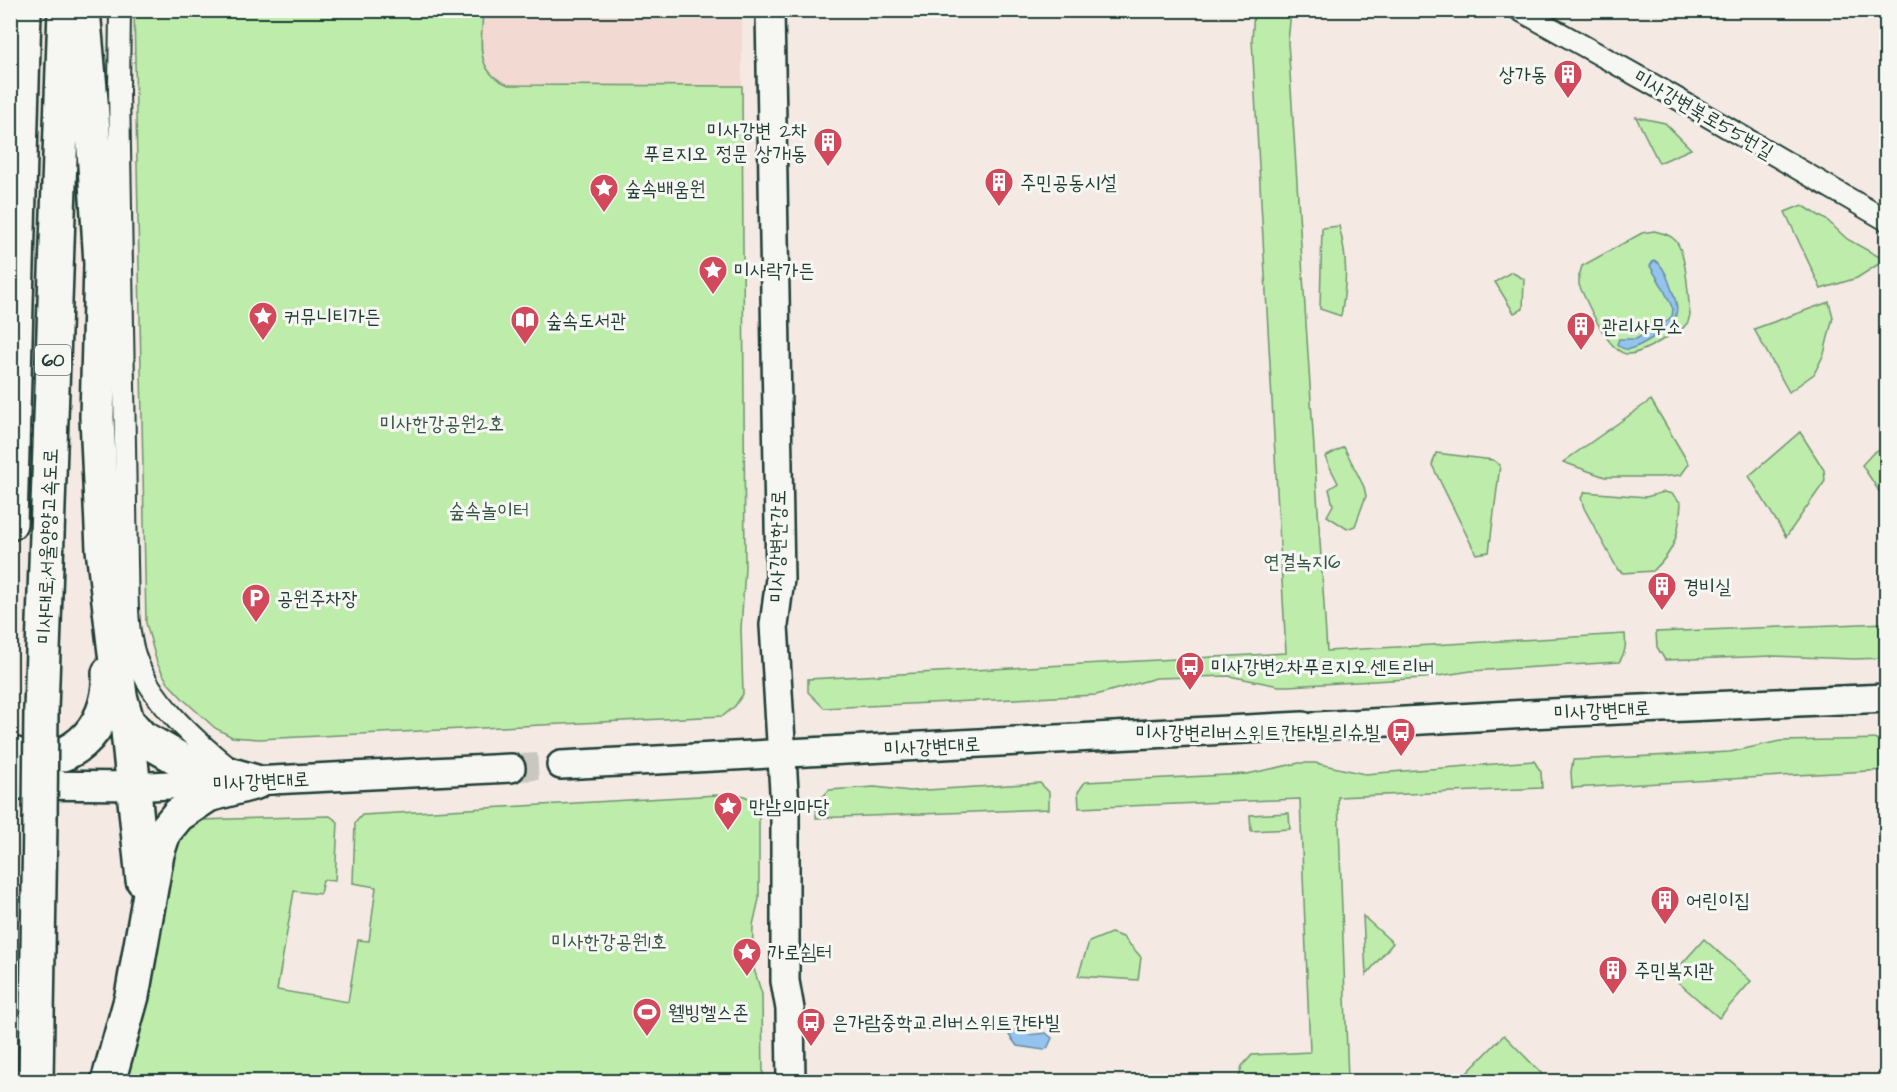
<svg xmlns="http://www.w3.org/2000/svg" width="1897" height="1092" viewBox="0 0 1897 1092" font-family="'Architects Daughter','Poor Story',sans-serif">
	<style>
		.built { fill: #f2d9d1 }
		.green { fill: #beecaa; stroke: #6e946f; stroke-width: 1.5 }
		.water { fill: #95c3ef; stroke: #668da4; stroke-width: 1.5 }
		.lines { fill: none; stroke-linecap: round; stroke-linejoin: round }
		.secondary-tunnel { stroke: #c9c7c0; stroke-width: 27; stroke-dasharray: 27 14; stroke-linecap: butt }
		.street-casing { stroke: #1f3d34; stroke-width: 24 }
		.secondary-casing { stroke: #1f3d34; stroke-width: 32 }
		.highway-casing { stroke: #1f3d34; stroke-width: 38 }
		.street { stroke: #f6f6f2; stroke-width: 20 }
		.secondary { stroke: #f6f6f2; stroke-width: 27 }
		.highway { stroke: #f6f6f2; stroke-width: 33 }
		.highway-bridge-casing { stroke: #1f3d34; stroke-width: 38; stroke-linecap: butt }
		.highway-bridge { stroke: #f6f6f2; stroke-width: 33 }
		.labels { text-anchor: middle; stroke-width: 6; stroke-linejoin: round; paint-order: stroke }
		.shield { fill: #f6f6f2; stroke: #60746d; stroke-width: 1.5 }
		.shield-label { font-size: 18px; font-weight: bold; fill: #1f3d34 }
		.poi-label { font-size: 20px; fill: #1f3d34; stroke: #f6f6f2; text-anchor: start }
		.street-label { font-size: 20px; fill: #1f3d34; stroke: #f6f6f2 }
		.park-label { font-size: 20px; fill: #375746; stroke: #f6f6f2 }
	</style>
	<rect width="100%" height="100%" fill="#f4e9e3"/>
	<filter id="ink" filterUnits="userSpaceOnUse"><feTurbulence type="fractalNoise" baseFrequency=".0167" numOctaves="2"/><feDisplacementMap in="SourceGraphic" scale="12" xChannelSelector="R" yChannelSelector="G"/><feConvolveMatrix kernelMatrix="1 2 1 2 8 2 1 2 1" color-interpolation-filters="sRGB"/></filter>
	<g filter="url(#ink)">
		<path class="built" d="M483,11H742V86L509,85L499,81L490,75L485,67L482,58Z"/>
		<g class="green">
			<path d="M134,11H483C482,41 473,72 509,85L742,86L745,568L741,629L743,694L735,706L723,716L259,739L232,737L215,728L184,700L168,683L157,663L146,623Z"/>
			<path d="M1254,11H1291L1288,42L1327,651L1625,634C1626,645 1626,652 1619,662L1471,671L1425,678L1288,686H1279L1229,676L1156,678L1096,695L824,708L808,692V679L1286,653L1252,40Z"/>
			<path d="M1636,117L1665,123L1691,149L1659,163Z"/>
			<path d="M1802,205L1828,221L1847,239L1885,260L1857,278L1821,289L1785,212Z"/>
			<path d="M1339,226C1348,261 1347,281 1341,316L1320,309L1322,228Z"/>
			<path d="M1654,231C1662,233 1669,234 1675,240C1687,253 1688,297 1690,315L1688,322L1684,327C1670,335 1644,353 1629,354C1609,356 1587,302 1579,285V276L1582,266L1642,233Z"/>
			<path d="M1511,272L1524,279L1523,309L1514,313L1495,282Z"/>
			<path d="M1829,302L1833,317L1824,354L1814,374L1789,392L1754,329Z"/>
			<path d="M1651,400L1689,464L1681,475L1660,477H1605L1563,462Z"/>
			<path d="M1800,432L1824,470L1825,481L1786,537L1749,476Z"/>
			<path d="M1886,445V502L1862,465L1873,453Z"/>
			<path d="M1344,447L1364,487L1366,496L1355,526L1347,529L1327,516L1333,505L1329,489L1338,483L1325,457Z"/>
			<path d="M1436,453L1493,460L1500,465L1489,552L1476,554L1432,465Z"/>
			<path d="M1585,492L1646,497L1664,492L1672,494L1681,503C1679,533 1676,550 1653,571L1623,573L1618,570L1584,508L1581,498Z"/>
			<path d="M1886,623V658L1854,659L1772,656L1665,660L1657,647L1656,632Z"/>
			<path d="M1886,739V770L1572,788L1571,772L1573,760L1730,752L1780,741Z"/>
			<path d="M1534,761L1541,772L1542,788L1338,797L1348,1081H1238L1242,1066L1252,1055L1310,1052L1300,799L1079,808L1078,792L1085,782L1247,774L1299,763H1315L1365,774Z"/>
			<path d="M1040,783L1049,792V809L816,818L817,803L829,790L875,787L910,791Z"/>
			<path d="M735,794C750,796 756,801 759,816V899L753,925L752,963L762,994L763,1081L125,1082L148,974L159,864L184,832L201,820L330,816L338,822L335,881L323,880L320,894L294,891L277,990L348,1002L358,940L369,941L376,887L353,883L355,823L362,815Z"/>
			<path d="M1289,813L1290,829L1251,831L1250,815Z"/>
			<path d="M1363,916L1393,943L1366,975Z"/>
			<path d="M1111,933L1123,937L1141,957L1138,980L1078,976L1089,942Z"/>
			<path d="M1704,939L1751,981L1719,1018L1671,976Z"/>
			<path d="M1504,1035L1542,1074L1534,1081H1476L1467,1073Z"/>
		</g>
		<g class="water">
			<path d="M1654,260C1662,264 1666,273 1669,282C1673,294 1680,306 1675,318C1671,328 1640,347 1629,349C1624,350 1621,348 1617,344L1619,339H1636L1667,321L1672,316L1673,309L1662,286L1650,266Z"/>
			<path d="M1016,1028H1020L1028,1035L1046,1033L1052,1038L1048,1047L1044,1050L1017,1046L1009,1035Z"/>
		</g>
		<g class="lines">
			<path class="secondary-tunnel" d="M511,768L561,765"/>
			<g class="street-casing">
				<g id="street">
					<path d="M120,10L119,90L127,563C128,593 126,626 135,655C149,699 193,738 228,767"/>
					<path d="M1519,10L1652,84L1886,220"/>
				</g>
			</g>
			<g class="secondary-casing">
				<g id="secondary">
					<path d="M770,10L780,579L774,625L785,808V981L790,1009L791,1082"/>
					<path d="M1317,726L1528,714L1886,698"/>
					<path d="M561,765L1303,726"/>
					<path d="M10,785L150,786L511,768"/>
				</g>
			</g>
			<g class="highway-casing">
				<g id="highway">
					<path d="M83,10L91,100L101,264L97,417L103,549L120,696L127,721L141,737L181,760L256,782"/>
					<path d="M10,523L24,10"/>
					<path d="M41,710L65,10"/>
					<path d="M127,721L143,880"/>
					<path d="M10,753C67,775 112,729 109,673"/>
					<path d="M36,1082L40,820"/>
					<path d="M108,1082L132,996L157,854L164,832L178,815L208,795L253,783"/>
				</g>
			</g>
			<use href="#street" class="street"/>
			<use href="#secondary" class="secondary"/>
			<use href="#highway" class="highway"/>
			<g class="highway-bridge-casing">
				<path id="highway-bridge" d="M40,820L41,710"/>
			</g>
			<use href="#highway-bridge" class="highway-bridge"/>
		</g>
	</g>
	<defs>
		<g id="building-pin" transform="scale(1.5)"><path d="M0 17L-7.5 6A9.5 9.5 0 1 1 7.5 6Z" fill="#d1495b" stroke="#f6f6f2"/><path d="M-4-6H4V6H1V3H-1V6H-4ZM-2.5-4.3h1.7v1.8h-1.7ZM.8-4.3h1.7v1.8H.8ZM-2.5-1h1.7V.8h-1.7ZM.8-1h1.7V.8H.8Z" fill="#fff"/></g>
		<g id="sight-pin" transform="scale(1.5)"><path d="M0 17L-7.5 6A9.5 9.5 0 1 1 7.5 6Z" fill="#d1495b" stroke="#f6f6f2"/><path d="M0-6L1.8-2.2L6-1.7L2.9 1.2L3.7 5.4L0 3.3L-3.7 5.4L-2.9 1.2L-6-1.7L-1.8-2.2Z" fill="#fff"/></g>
		<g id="library-pin" transform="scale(1.5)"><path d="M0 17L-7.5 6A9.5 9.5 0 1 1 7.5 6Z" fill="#d1495b" stroke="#f6f6f2"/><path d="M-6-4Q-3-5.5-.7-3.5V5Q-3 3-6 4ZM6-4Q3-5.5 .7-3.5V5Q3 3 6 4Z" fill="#fff"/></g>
		<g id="parking-pin" transform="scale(1.5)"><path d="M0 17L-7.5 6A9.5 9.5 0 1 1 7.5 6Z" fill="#d1495b" stroke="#f6f6f2"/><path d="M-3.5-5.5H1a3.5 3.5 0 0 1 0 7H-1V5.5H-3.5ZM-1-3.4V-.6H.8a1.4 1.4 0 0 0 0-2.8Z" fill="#fff"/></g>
		<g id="bus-pin" transform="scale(1.5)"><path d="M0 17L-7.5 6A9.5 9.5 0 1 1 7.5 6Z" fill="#d1495b" stroke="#f6f6f2"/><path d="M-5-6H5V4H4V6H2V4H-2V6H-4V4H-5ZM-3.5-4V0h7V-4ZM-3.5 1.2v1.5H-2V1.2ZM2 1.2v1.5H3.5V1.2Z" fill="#fff"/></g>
		<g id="stadium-pin" transform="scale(1.5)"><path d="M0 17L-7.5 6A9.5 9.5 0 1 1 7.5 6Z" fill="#d1495b" stroke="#f6f6f2"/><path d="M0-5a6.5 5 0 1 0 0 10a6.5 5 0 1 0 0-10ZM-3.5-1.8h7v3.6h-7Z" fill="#fff"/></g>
	</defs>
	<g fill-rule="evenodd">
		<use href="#building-pin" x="1568" y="74"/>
		<use href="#building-pin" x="828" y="142"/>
		<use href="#building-pin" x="999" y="182"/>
		<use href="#sight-pin" x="604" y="188"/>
		<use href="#sight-pin" x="713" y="270"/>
		<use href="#sight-pin" x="263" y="316"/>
		<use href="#library-pin" x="525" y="320"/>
		<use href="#building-pin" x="1581" y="326"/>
		<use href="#building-pin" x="1662" y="586"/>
		<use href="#parking-pin" x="256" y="598"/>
		<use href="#bus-pin" x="1190" y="666"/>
		<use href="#bus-pin" x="1401" y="732"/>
		<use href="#sight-pin" x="728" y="806"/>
		<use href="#building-pin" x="1665" y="900"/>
		<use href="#sight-pin" x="747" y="952"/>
		<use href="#building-pin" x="1613" y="970"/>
		<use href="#stadium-pin" x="647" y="1012"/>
		<use href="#bus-pin" x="811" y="1022"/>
	</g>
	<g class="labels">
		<rect class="shield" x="35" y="345" width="36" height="30" rx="4.5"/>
		<g class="shield-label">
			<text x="53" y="366">60</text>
		</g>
		<g class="poi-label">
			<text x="1547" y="81" text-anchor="end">상가동</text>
			<text x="807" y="137" text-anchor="end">미사강변 2차<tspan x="807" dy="23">푸르지오 정문 상가1동</tspan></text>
			<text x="1020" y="189">주민공동시설</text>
			<text x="625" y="195">숲속배움원</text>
			<text x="734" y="277">미사락가든</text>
			<text x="284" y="323">커뮤니티가든</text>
			<text x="546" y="327">숲속도서관</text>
			<text x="1602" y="333">관리사무소</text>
			<text x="1683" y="593">경비실</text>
			<text x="277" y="605">공원주차장</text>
			<text x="1211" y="673">미사강변2차푸르지오.센트리버</text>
			<text x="1380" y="739" text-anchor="end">미사강변리버스위트칸타빌.리슈빌</text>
			<text x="749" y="813">만남의마당</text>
			<text x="1686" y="907">어린이집</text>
			<text x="768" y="959">가로쉼터</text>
			<text x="1634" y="977">주민복지관</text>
			<text x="668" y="1019">웰빙헬스존</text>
			<text x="832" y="1029">은가람중학교.리버스위트칸타빌</text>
		</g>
		<g class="street-label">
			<text transform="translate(1704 114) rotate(30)" y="7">미사강변북로55번길</text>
			<text transform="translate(47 546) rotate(-88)" y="7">미사대로;서울양양고속도로</text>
			<text transform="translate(777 546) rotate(-89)" y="7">미사강변한강로</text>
			<text transform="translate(1602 710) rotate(-3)" y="7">미사강변대로</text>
			<text transform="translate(932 746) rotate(-3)" y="7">미사강변대로</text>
			<text transform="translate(261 781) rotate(-3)" y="7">미사강변대로</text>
		</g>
		<g class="park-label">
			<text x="442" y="430">미사한강공원2호</text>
			<text x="489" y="517">숲속놀이터</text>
			<text x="1302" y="568">연결녹지6</text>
			<text x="609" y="948">미사한강공원1호</text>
		</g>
	</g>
	<rect width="1897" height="1092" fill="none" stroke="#f6f6f2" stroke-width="36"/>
	<rect x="18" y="18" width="1861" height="1056" fill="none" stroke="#1f3d34" stroke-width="2" filter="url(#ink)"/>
</svg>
